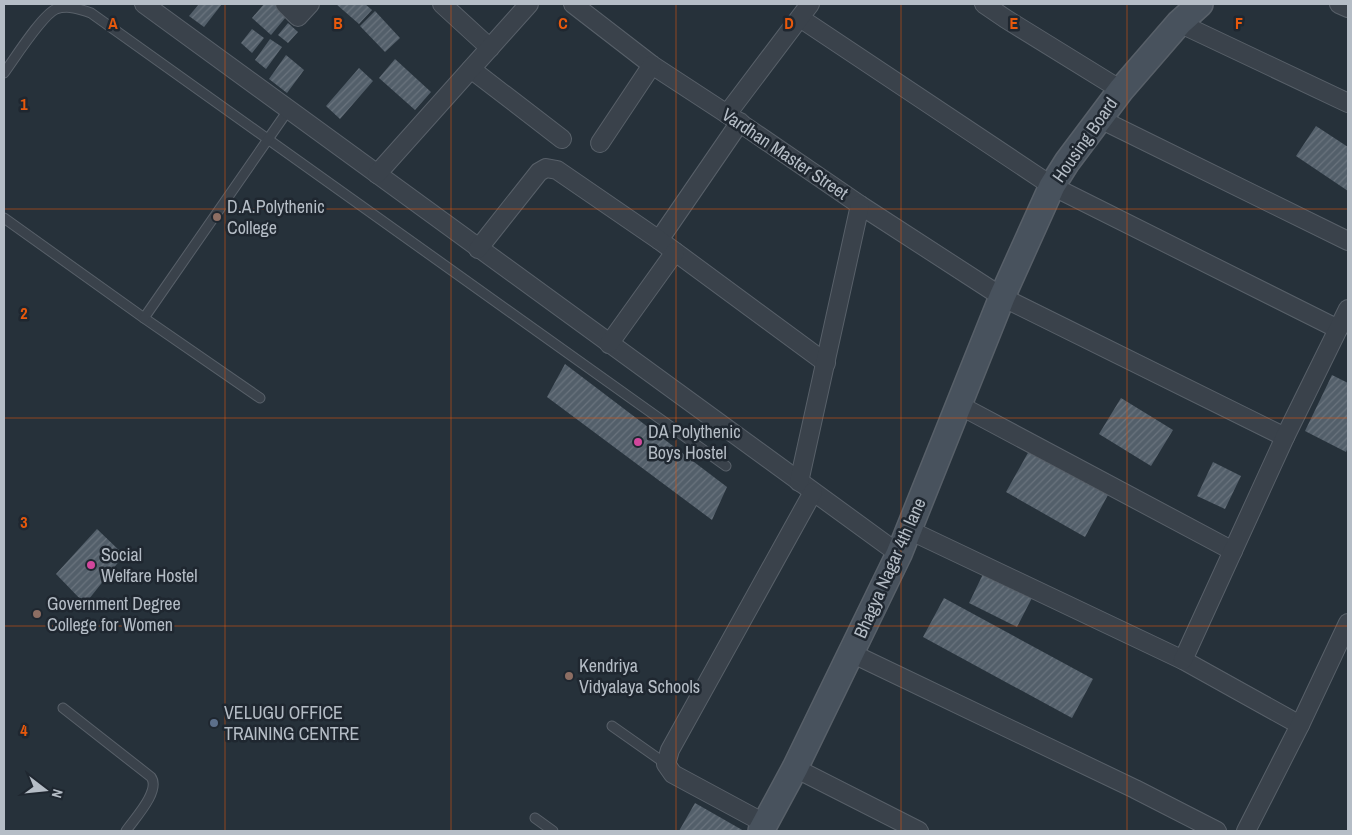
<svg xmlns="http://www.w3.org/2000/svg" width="1352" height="835" viewBox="0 0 1352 835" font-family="'Archivo Narrow',sans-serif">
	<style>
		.building { fill: url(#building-hatch) }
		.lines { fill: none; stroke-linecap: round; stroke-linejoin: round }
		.lane-casing { stroke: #586069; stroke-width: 11 }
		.street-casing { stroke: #586069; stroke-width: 20 }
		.secondary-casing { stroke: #586069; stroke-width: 28 }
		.lane { stroke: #3a424b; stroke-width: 9 }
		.street { stroke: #3a424b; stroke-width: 18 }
		.secondary { stroke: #48525d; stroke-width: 25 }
		.grid { fill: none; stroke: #e8590c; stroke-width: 1; stroke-opacity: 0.55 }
		.education-dot { fill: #8d6e63; stroke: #1f2730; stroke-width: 2 }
		.hotel-dot { fill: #d1479c; stroke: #1f2730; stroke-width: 2 }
		.service-dot { fill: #5c6f8a; stroke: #1f2730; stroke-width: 2 }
		.labels { text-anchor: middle; stroke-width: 5; stroke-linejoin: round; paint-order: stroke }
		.street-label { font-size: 18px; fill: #b5bdc6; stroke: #1f2730 }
		.poi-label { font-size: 18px; fill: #b5bdc6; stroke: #1f2730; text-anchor: start }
		.grid-label { font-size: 16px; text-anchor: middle; font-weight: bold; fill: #e8590c; stroke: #1f2730; stroke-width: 5; stroke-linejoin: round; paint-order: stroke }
	</style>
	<defs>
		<pattern id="building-hatch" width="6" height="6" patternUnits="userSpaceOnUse" patternTransform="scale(1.25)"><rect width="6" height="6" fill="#535f6a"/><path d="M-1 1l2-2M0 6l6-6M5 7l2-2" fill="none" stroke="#6a747e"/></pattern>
	</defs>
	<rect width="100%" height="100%" fill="#26313a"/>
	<g class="building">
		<path d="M199,4H222L204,27L189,16Z"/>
		<path d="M264,4H282L291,11L271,35L252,18Z"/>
		<path d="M336,4H365L372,10L359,24Z"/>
		<path d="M375,11L400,38L385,52L360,26Z"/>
		<path d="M288,23L298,32L288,43L278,35Z"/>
		<path d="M252,29L264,38L252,53L241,43Z"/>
		<path d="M270,39L282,47L266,69L255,60Z"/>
		<path d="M286,55L304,70L287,93L269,79Z"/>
		<path d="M395,59L431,92L415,110L379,78Z"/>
		<path d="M359,68L373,81L340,119L326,106Z"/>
		<path d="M1316,126L1348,147V191L1296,156Z"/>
		<path d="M565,364L727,487L712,520L547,397Z"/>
		<path d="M1332,375L1348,383V447L1346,452L1305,431Z"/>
		<path d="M1121,398L1173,430L1151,466L1099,434Z"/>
		<path d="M1029,451L1108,495L1085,537L1006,492Z"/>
		<path d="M1213,462L1241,476L1225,509L1197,496Z"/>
		<path d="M97,529L124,555L85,604L56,574Z"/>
		<path d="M985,570L1034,594L1017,627L969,603Z"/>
		<path d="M944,598L1093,679L1072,718L923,637Z"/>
		<path d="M695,803L744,831H679Z"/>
	</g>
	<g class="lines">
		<g class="lane-casing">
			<g id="lane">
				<path d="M4,73C15,58 42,15 56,9C68,5 80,9 91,13L726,466"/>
				<path d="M4,218L144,318L260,398"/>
				<path d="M144,318L289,109"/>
				<path d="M63,708L151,777C161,791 134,819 126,831"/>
				<path d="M612,726L666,764"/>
				<path d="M535,818L553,831"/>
			</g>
		</g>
		<g class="street-casing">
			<g id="street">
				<path d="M144,4L899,554"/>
				<path d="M285,4L298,17L310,4"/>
				<path d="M442,4L490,48"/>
				<path d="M573,4L652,65L727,114L860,205L1002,297L1285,437"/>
				<path d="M984,4L1006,19L1121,90"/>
				<path d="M1339,4L1348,8"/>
				<path d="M800,18L1052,186L1338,329"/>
				<path d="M1179,23L1348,103"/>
				<path d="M471,69L562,139"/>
				<path d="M727,114L810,4"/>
				<path d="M1098,118L1348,241"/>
				<path d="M600,143L652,65"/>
				<path d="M377,174L529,4"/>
				<path d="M659,240L740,122"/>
				<path d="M478,249L539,172L546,168L557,170L659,240L826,363"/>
				<path d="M609,344L675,252"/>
				<path d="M959,405L1233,551"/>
				<path d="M799,482L860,205"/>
				<path d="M909,530L1183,660L1300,725"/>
				<path d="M851,653L1135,789L1217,831"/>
				<path d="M1183,660L1285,437L1348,309"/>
				<path d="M795,768L919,831"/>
				<path d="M764,823L673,774L666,764L670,750L813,492"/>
				<path d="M1246,831L1300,725L1348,623"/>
			</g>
		</g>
		<g class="secondary-casing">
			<path id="secondary" d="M761,831L795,768L899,554L1002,297L1052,186L1067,162L1121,90L1179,23L1200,4"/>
		</g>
		<use href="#lane" class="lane"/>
		<use href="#street" class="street"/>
		<use href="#secondary" class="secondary"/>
	</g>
	<path class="grid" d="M225,4V831M451,4V831M676,4V831M901,4V831M1127,4V831M4,209H1348M4,418H1348M4,626H1348"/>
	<g class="education-dot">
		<circle cx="217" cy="217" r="5"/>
		<circle cx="37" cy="614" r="5"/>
		<circle cx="569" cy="676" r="5"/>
	</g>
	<g class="hotel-dot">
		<circle cx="638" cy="442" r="5"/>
		<circle cx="91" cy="565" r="5"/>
	</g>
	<circle class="service-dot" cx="214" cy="723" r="5"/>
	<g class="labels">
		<g class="street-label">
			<text transform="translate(1085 140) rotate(-55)" y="6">Housing Board</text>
			<text transform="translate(785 154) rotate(34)" y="6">Vardhan Master Street</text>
			<text transform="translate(890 568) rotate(-66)" y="6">Bhagya Nagar 4th lane</text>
		</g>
		<g class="poi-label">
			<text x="227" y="213">D.A.Polythenic<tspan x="227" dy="21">College</tspan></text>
			<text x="648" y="438">DA Polythenic<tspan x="648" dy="21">Boys Hostel</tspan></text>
			<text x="101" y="561">Social<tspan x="101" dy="21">Welfare Hostel</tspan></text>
			<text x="47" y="610">Government Degree<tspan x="47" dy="21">College for Women</tspan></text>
			<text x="579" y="672">Kendriya<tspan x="579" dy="21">Vidyalaya Schools</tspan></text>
			<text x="224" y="719">VELUGU OFFICE<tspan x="224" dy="21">TRAINING CENTRE</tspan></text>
		</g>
	</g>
	<g class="grid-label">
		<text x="113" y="29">A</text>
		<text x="338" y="29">B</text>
		<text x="563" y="29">C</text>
		<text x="789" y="29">D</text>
		<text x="1014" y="29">E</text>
		<text x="1239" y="29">F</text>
		<text x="24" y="110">1</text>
		<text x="24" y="319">2</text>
		<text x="24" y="528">3</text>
		<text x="24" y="736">4</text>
	</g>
	<rect width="1352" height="835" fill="none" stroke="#b5bdc6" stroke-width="10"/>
	<g transform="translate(45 790) rotate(106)" stroke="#1f2730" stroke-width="4" paint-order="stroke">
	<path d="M0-4L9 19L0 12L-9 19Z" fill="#b5bdc6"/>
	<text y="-8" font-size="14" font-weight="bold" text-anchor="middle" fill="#b5bdc6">N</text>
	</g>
</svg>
